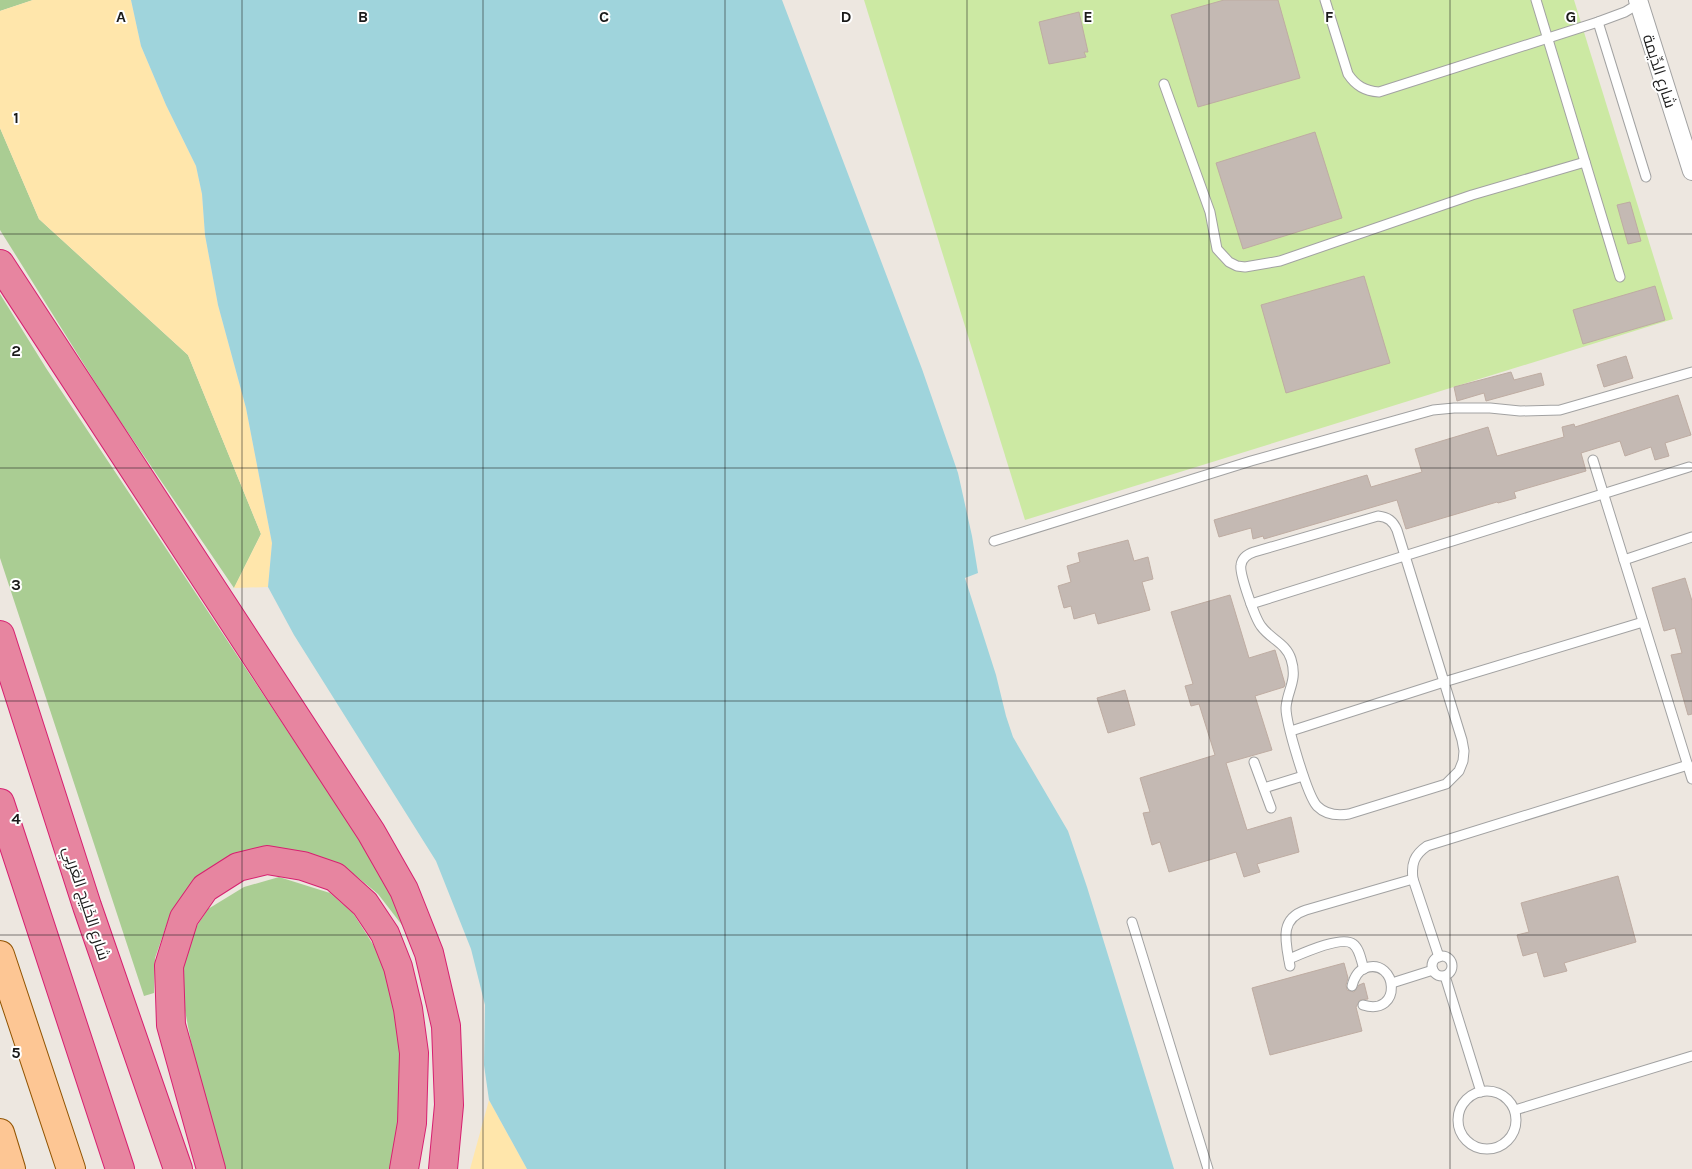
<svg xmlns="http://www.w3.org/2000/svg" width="1692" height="1169" viewBox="0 0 1692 1169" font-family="Karla,Cairo,sans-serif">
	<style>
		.grass { fill: #cce9a3 }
		.forest { fill: #aacd93 }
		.sand { fill: #ffe6ab }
		.water { fill: #9fd4dc }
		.building { fill: #c4b9b3; stroke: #beaca2 }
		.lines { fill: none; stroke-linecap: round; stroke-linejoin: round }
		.lane-casing { stroke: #a2a2a2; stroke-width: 11 }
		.street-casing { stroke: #a2a2a2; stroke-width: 20 }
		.primary-casing { stroke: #915300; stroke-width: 30 }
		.highway-casing { stroke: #d72070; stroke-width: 30 }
		.lane { stroke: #fff; stroke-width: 9 }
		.street { stroke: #fff; stroke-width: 18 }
		.primary { stroke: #fdc694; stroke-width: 28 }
		.highway { stroke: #e785a0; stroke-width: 28 }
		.grid { fill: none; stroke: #1b1b1b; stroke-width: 1; stroke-opacity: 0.55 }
		.labels { text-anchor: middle; stroke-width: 4; stroke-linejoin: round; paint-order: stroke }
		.street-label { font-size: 16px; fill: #1b1b1b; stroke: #fff }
		.grid-label { font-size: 16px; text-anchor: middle; font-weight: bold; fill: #1b1b1b; stroke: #fff; stroke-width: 4; stroke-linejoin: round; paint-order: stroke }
	</style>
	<rect width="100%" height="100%" fill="#ede7e0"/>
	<path class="grass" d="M864,0H1574L1673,319L1025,520Z"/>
	<g class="forest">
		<path d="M0,0H33L0,11Z"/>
		<path d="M0,128L39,219L188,355L261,534L234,588L110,406L0,230Z"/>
		<path d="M0,294L46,368L376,864L412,938L378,894L355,875L331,862L195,882L170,915L155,958L154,993L144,996L0,558Z"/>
		<path d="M279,877L330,893L353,913L381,957L395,991L408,1061L397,1169H223L192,1047L182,995L180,970L189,938L208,909L244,887Z"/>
	</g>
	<g class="sand">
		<path d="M33,0H131L141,46L166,105L196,166L202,194L205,235L218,305L246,408L272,543L268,587L234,588L261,534L188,355L39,219L0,128V11Z"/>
		<path d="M489,1100L527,1169H470Z"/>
	</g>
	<path class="water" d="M131,0H782L922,369L958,473L972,536L978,573L965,578L996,675L1006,716L1013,737L1068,831L1087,887L1174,1169H527L489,1100L484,1065L485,1005L471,949L436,861L294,635L268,587L272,543L246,408L218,305L205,235L202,194L196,166L166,105L141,46Z"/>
	<g class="building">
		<path d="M1224,0H1278L1300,78L1198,107L1171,15Z"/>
		<path d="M1079,12L1088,52H1084L1086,57L1049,64L1039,22Z"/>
		<path d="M1315,132L1342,218L1243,249L1216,163Z"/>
		<path d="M1630,202L1641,241L1628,244L1617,205Z"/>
		<path d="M1364,276L1390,363L1286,393L1261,305Z"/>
		<path d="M1655,286L1665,320L1583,344L1573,310Z"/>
		<path d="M1626,356L1633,378L1604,387L1597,365Z"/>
		<path d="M1511,372L1514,380L1541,373L1544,385L1486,401L1484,393L1457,401L1454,387Z"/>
		<path d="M1678,395L1691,435L1665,443L1669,456L1655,460L1651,447L1625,456L1620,441L1581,453L1586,471L1514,492L1516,498L1498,503L1497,502L1406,529L1397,500L1264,539L1263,536L1253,539L1251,528L1219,537L1214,520L1367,475L1371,487L1422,472L1415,449L1488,427L1497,456L1564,437L1562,427L1574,424L1575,427Z"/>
		<path d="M1128,540L1134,561L1148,557L1153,579L1142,582L1150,610L1098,624L1095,613L1074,619L1071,606L1064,608L1058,586L1071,582L1067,566L1080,562L1078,553Z"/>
		<path d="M1685,578L1692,601V714L1688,715L1671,655L1682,653L1675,628L1664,631L1652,588Z"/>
		<path d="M1230,595L1249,658L1275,650L1285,684L1284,687L1255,696L1272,750L1226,763L1247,830L1291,817L1299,852L1257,864L1260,872L1244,877L1236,852L1169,872L1160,842L1152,845L1143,813L1150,812L1140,778L1215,755L1199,704L1191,706L1185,686L1193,684L1171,612Z"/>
		<path d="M1125,690L1135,725L1108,733L1097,698Z"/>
		<path d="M1618,876L1636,942L1564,963L1567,971L1544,977L1537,952L1523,956L1517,935L1529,932L1521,903Z"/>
		<path d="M1344,963L1348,978L1346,985L1347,990L1354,992L1359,985L1364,983L1368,999L1360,1000L1356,1007L1362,1031L1270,1055L1252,988Z"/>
	</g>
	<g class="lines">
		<g class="lane-casing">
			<g id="lane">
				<path d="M1325,0L1348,74C1356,86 1365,91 1379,92L1598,22L1625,12L1640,3"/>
				<path d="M1536,0L1620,277"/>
				<path d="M1598,22L1646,177"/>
				<path d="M1164,84L1210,212L1217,249L1229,262L1237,266L1245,267L1280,261L1472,195L1585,162"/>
				<path d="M1593,460L1692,779"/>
				<path d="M1378,516C1388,517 1393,521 1397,530L1462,740L1464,751L1463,761L1459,771L1446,784L1349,814C1337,816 1326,815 1317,806C1307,795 1286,723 1286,708C1287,690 1298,681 1291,659C1286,643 1270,639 1261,626C1255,618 1239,573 1241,565C1242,558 1248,554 1254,552Z"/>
				<path d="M994,541L1251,461L1433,410L1454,408H1490L1520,411L1560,410L1692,372"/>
				<path d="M1624,560L1692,537"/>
				<path d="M1251,604L1689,467"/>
				<path d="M1291,731L1444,682L1643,622"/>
				<path d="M1254,762L1271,808"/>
				<path d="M1264,788L1303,776"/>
				<path d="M1132,922L1208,1169"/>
				<circle cx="1442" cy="966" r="10"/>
				<path d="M1439,957L1413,879C1411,864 1414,855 1427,846L1688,765"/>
				<path d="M1289,959C1301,954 1342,935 1353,944C1360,949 1361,961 1364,969"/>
				<path d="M1290,966C1286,943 1278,919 1306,910L1413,879"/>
				<path d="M1445,976L1481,1092"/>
				<path d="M1392,983L1433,970"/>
				<path d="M1352,986C1354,978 1357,971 1365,968C1398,957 1403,1017 1363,1005"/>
				<circle cx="1487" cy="1120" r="29"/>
				<path d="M1515,1110L1692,1056"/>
			</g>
		</g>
		<g class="street-casing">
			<path id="street" d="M1638,0L1692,171"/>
		</g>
		<g class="primary-casing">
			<g id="primary">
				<path d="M0,955L71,1169"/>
				<path d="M0,1133L11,1169"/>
			</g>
		</g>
		<g class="highway-casing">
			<g id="highway">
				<path d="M0,264L371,832L404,890L429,953L446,1026L449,1105L443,1169"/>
				<path d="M0,635L87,906L178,1169"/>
				<path d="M0,803L120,1169"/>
				<path d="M211,1169L171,1025L169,966L184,918L205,888L238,867L267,860L303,866L335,877L365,904L385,934L398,967L408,1009L414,1053L412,1123L404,1169"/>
			</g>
		</g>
		<use href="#lane" class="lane"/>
		<use href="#street" class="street"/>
		<use href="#primary" class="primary"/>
		<use href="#highway" class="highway"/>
	</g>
	<path class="grid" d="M242,0V1169M483,0V1169M725,0V1169M967,0V1169M1209,0V1169M1450,0V1169M0,234H1692M0,468H1692M0,701H1692M0,935H1692"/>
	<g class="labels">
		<g class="street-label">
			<text transform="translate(1660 71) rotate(72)" y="6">شارع الدِّيمة</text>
			<text transform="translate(87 903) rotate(72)" y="6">شارع الخَلِيج العَربِي</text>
		</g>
	</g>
	<g class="grid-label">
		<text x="121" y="22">A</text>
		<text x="363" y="22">B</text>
		<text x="604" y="22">C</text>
		<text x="846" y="22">D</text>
		<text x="1088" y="22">E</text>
		<text x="1329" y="22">F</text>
		<text x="1571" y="22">G</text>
		<text x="16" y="123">1</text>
		<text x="16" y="356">2</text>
		<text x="16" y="590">3</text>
		<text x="16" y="824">4</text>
		<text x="16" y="1058">5</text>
	</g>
</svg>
